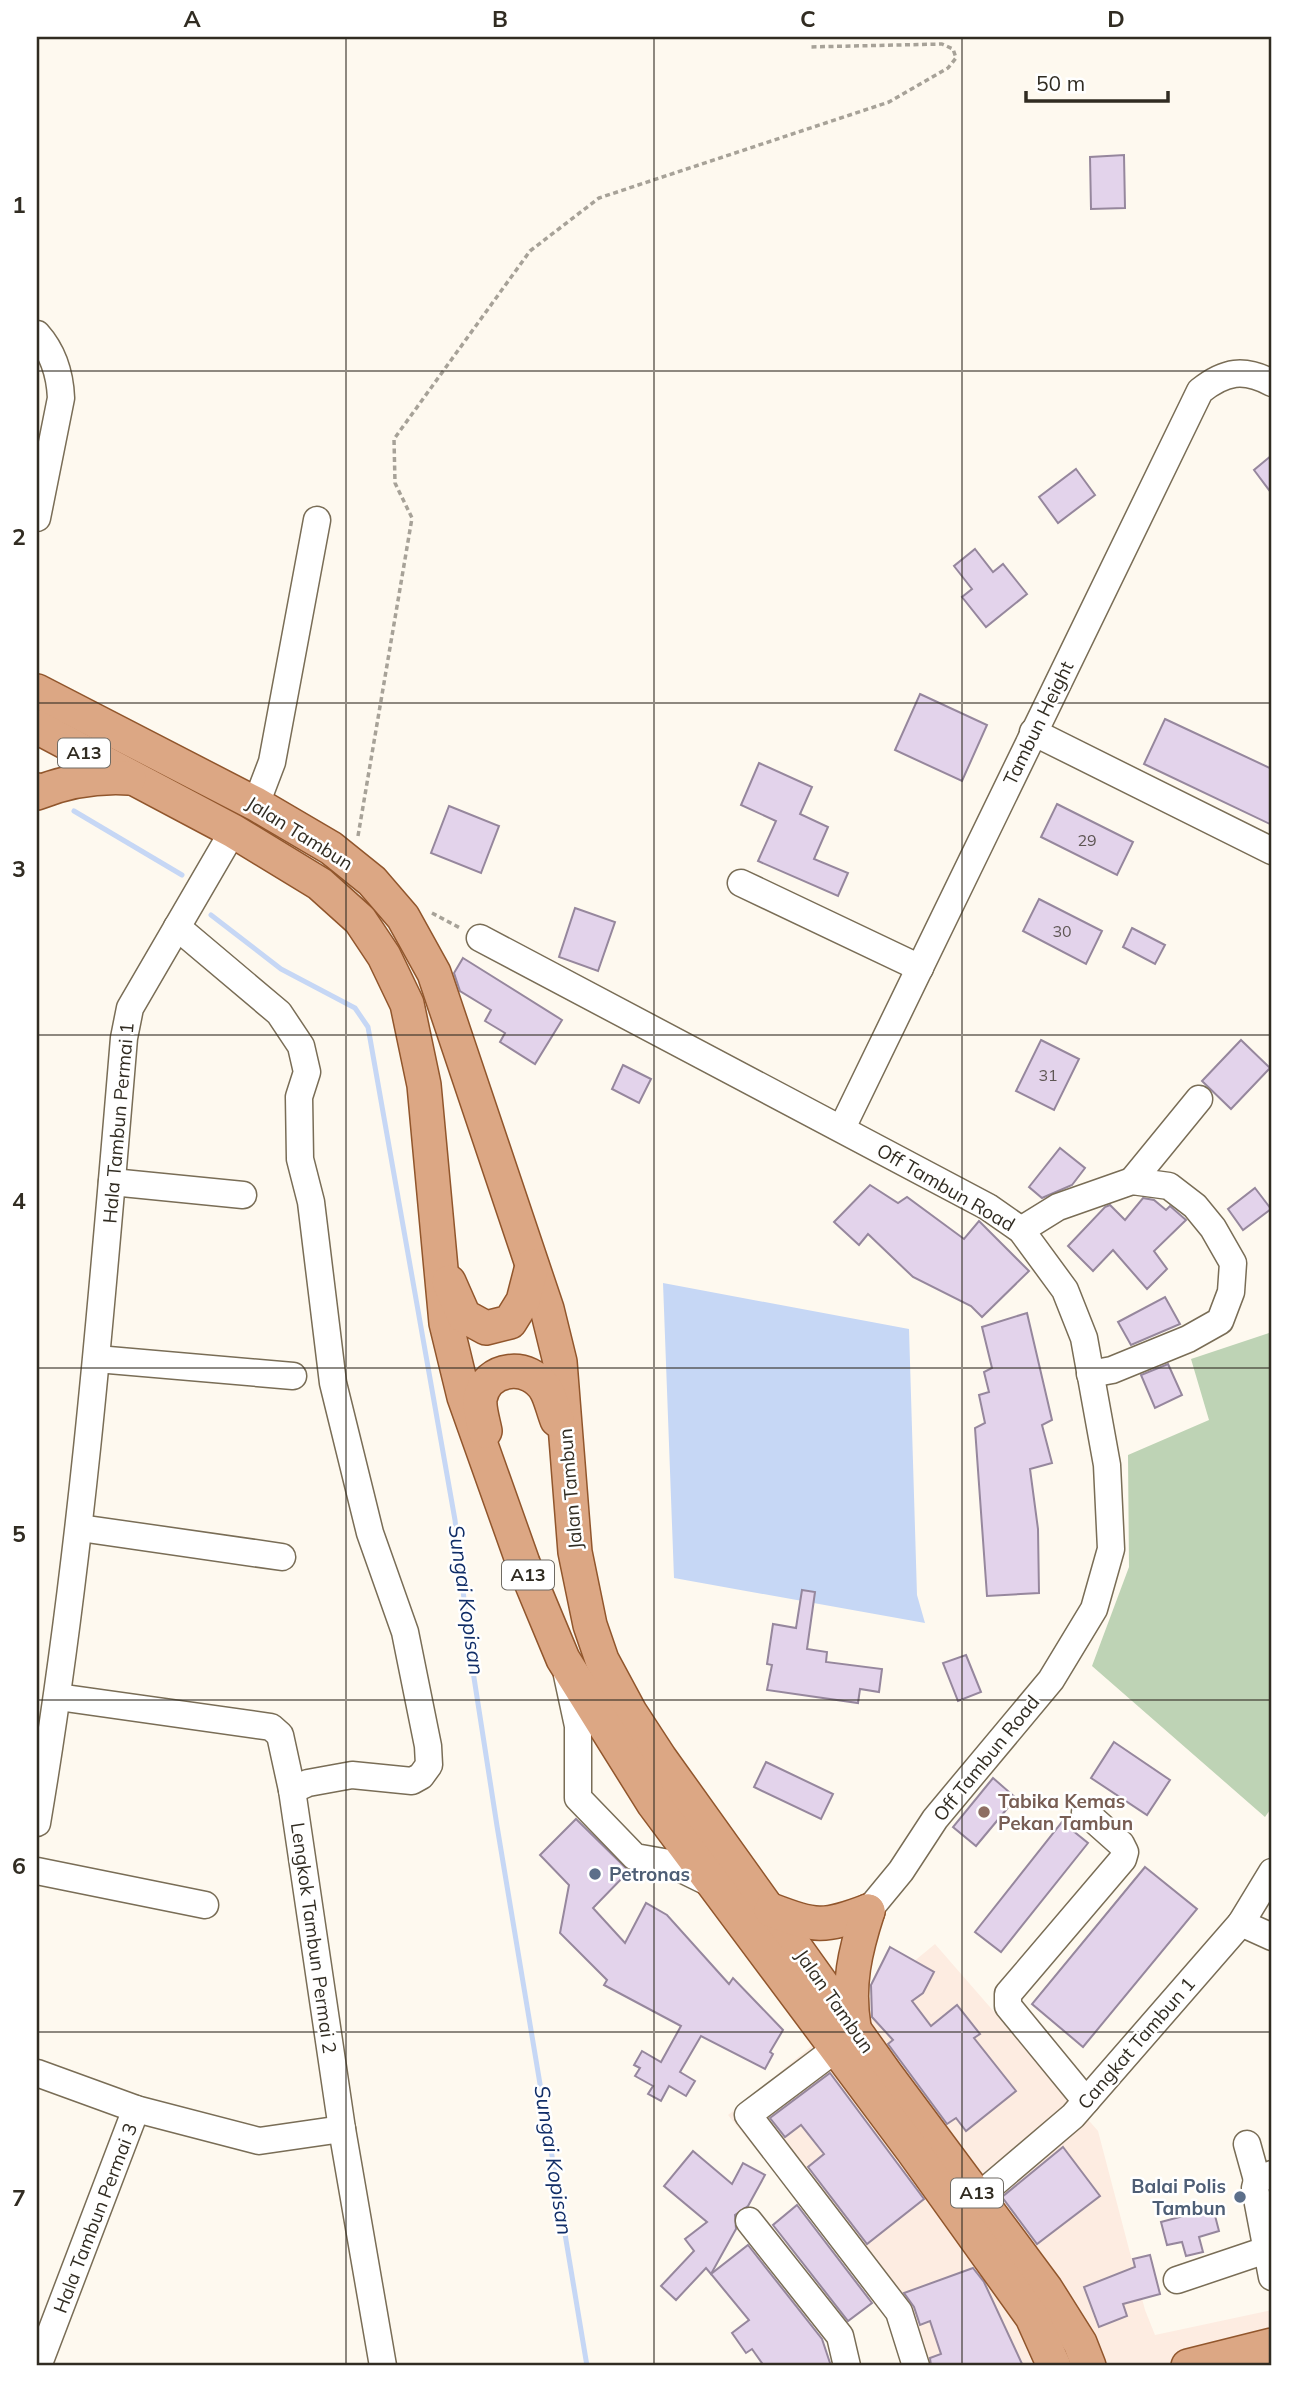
<svg xmlns="http://www.w3.org/2000/svg" width="1309" height="2403" viewBox="0 0 1309 2403" font-family="Mulish,sans-serif">
	<style>
		.commercial { fill: #fdece1 }
		.green { fill: #bed3b5 }
		.water { fill: #c6d7f5 }
		.lines { fill: none; stroke-linecap: round; stroke-linejoin: round }
		.stream { stroke: #c6d7f5; stroke-width: 5 }
		.building { fill: #e3d3eb; stroke: #96879d; stroke-width: 2 }
		.minor-casing { stroke: #796d56; stroke-width: 29 }
		.major-casing { stroke: #91562c; stroke-width: 36 }
		.path { stroke: #a7a298; stroke-width: 3.5; stroke-dasharray: 5 3.5; stroke-linecap: butt }
		.minor { stroke: #fff; stroke-width: 26 }
		.major { stroke: #dca784; stroke-width: 33 }
		.grid { fill: none; stroke: #312c22; stroke-width: 2; stroke-opacity: 0.55 }
		.education-dot { fill: #8d6e63; stroke: #fff; stroke-width: 2.5 }
		.service-dot { fill: #5c6f8a; stroke: #fff; stroke-width: 2.5 }
		.labels { text-anchor: middle; stroke-width: 5; stroke-linejoin: round; paint-order: stroke }
		.number-label { font-size: 16px; fill: #5e5654 }
		.shield { fill: #fff; stroke: #6f6b64; stroke-width: 2 }
		.shield-label { font-size: 18px; font-weight: bold; fill: #312c22 }
		.street-label { font-size: 19px; fill: #312c22; stroke: #fff }
		.education-label { font-size: 19px; font-weight: bold; fill: #785e54; stroke: #fff; text-anchor: start }
		.service-label { font-size: 19px; font-weight: bold; fill: #4e5e75; stroke: #fff; text-anchor: start }
		.water-label { font-size: 21px; font-style: italic; fill: #102d67; stroke: #fff }
		.neatline { fill: none; stroke: #312c22; stroke-width: 2.5 }
		.grid-label { font-size: 23px; text-anchor: middle; font-weight: bold; fill: #312c22 }
	</style>
	<rect width="100%" height="100%" fill="#fef9ef"/>
	<path class="commercial" d="M935,1944L1098,2131L1145,2310L1155,2335L1272,2310V2366H901L891,2314L728,2115Z"/>
	<path class="green" d="M1272,1332V1807L1265,1817L1092,1666L1129,1567L1128,1455L1209,1420L1191,1359Z"/>
	<path class="water" d="M663,1283L909,1329L917,1595L925,1623L674,1578Z"/>
	<g class="lines">
		<g class="stream">
			<path d="M74,811L182,875"/>
			<path d="M211,915L281,969L355,1008L368,1027L455,1520L470,1652L497,1826L587,2366"/>
		</g>
	</g>
	<g class="building">
		<path d="M1124,155L1125,208L1091,209L1090,157Z"/>
		<path d="M1272,455V494L1254,470Z"/>
		<path d="M1076,469L1095,495L1058,523L1039,497Z"/>
		<path d="M975,549L993,572L1003,564L1027,594L986,627L962,597L972,589L954,566Z"/>
		<path d="M920,694L987,725L962,781L895,750Z"/>
		<path d="M1165,719L1272,769V825L1144,764Z"/>
		<path d="M759,763L812,787L800,814L828,827L814,859L848,873L838,896L758,861L776,821L741,805Z"/>
		<path d="M1057,804L1133,842L1117,875L1041,837Z"/>
		<path d="M449,806L499,826L481,873L431,853Z"/>
		<path d="M1039,899L1102,931L1086,964L1023,931Z"/>
		<path d="M575,908L615,922L598,971L559,957Z"/>
		<path d="M1132,928L1165,945L1155,964L1123,947Z"/>
		<path d="M463,958L562,1020L535,1064L500,1042L505,1033L485,1021L491,1010L460,991L454,973Z"/>
		<path d="M1041,1040L1079,1059L1054,1110L1016,1091Z"/>
		<path d="M1241,1040L1270,1068L1231,1109L1202,1081Z"/>
		<path d="M623,1065L651,1079L639,1103L612,1089Z"/>
		<path d="M1060,1148L1085,1168L1072,1185L1042,1198L1029,1187Z"/>
		<path d="M870,1185L898,1203L907,1197L964,1239L979,1221L1029,1271L982,1317L971,1306L913,1277L868,1234L859,1245L834,1222Z"/>
		<path d="M1255,1188L1271,1209L1243,1230L1228,1209Z"/>
		<path d="M1143,1198L1154,1200L1166,1210L1170,1206L1186,1220L1154,1251L1167,1269L1147,1289L1113,1250L1093,1271L1068,1246L1105,1207L1110,1205L1125,1220Z"/>
		<path d="M1165,1297L1180,1324L1131,1345L1118,1322Z"/>
		<path d="M1027,1313L1052,1420L1042,1425L1052,1463L1030,1469L1038,1529L1039,1593L987,1596L975,1428L985,1423L979,1395L989,1392L984,1372L992,1368L982,1327Z"/>
		<path d="M1168,1364L1182,1395L1155,1408L1141,1375Z"/>
		<path d="M802,1590L815,1592L807,1649L827,1652L826,1662L882,1669L879,1692L860,1689L858,1703L767,1690L772,1665L767,1664L773,1624L796,1628Z"/>
		<path d="M966,1655L981,1692L958,1701L943,1663Z"/>
		<path d="M1114,1742L1170,1780L1147,1815L1091,1778Z"/>
		<path d="M766,1762L833,1794L821,1819L754,1787Z"/>
		<path d="M993,1778L1016,1798L976,1846L953,1827Z"/>
		<path d="M576,1819L629,1871L593,1908L625,1943L646,1903L667,1915L729,1984L733,1978L783,2030L770,2052L773,2054L765,2069L701,2036L680,2072L695,2081L686,2096L669,2086L661,2101L648,2094L653,2086L635,2076L640,2068L634,2065L642,2051L661,2062L681,2026L604,1985L607,1980L560,1933L569,1885L540,1855Z"/>
		<path d="M1062,1822L1088,1843L1001,1952L975,1932Z"/>
		<path d="M1145,1867L1197,1909L1083,2047L1032,2004Z"/>
		<path d="M890,1947L934,1972L923,1993L912,2001L931,2026L957,2005L980,2034L974,2038L1016,2091L966,2131L956,2118L947,2124L888,2044L893,2040L872,2017L871,1985Z"/>
		<path d="M830,2073L924,2199L867,2244L808,2167L824,2154L801,2125L785,2137L770,2118Z"/>
		<path d="M1063,2147L1100,2196L1037,2244L1002,2197Z"/>
		<path d="M693,2151L732,2184L743,2163L765,2175L748,2206L735,2215L736,2229L711,2274L706,2268L676,2300L661,2286L694,2251L685,2239L707,2222L664,2186Z"/>
		<path d="M797,2205L872,2303L848,2321L773,2225Z"/>
		<path d="M1213,2208L1219,2231L1199,2237L1203,2252L1186,2256L1182,2242L1167,2245L1161,2222Z"/>
		<path d="M748,2245L822,2339L831,2366H764L752,2349L746,2353L732,2333L749,2320L711,2274Z"/>
		<path d="M1150,2255L1160,2294L1123,2304L1127,2316L1099,2327L1084,2287L1135,2267L1133,2259Z"/>
		<path d="M973,2268L984,2282L1023,2366H931L930,2358L941,2354L930,2321L920,2325L914,2307L904,2293Z"/>
	</g>
	<g class="lines">
		<g class="minor-casing">
			<g id="minor">
				<path d="M37,334C54,353 60,374 61,398L37,518"/>
				<path d="M1033,732L1272,851"/>
				<path d="M256,804L272,762L317,520"/>
				<path d="M741,883L920,968"/>
				<path d="M177,927L279,1013L301,1046L307,1072L299,1097L300,1159L311,1202L333,1383L370,1533L405,1632L428,1746L429,1765L421,1776L412,1781L352,1775L308,1783L292,1790"/>
				<path d="M480,938L988,1207L1021,1230L1065,1290L1084,1338L1107,1465L1111,1549L1094,1609L1051,1680L935,1819L901,1871L868,1911"/>
				<path d="M842,1128L1200,391C1225,371 1244,368 1272,383"/>
				<path d="M1132,1181L1199,1099"/>
				<path d="M112,1182L243,1195"/>
				<path d="M1021,1230L1058,1207L1132,1181L1169,1186L1195,1206L1213,1228L1233,1263L1231,1292L1220,1321L1188,1339L1112,1370L1090,1374"/>
				<path d="M97,1359L293,1376"/>
				<path d="M80,1528L282,1557"/>
				<path d="M567,1675L578,1726V1798L635,1857L669,1863L714,1885"/>
				<path d="M58,1697L271,1727L280,1735L292,1790L342,2129L383,2366"/>
				<path d="M1085,1812L1121,1844L1125,1852L1123,1859L1008,1994V2006L1086,2101"/>
				<path d="M37,1823C81,1563 102,1301 124,1038L130,1008L233,831"/>
				<path d="M37,1871L205,1905"/>
				<path d="M1241,1923L1272,1937"/>
				<path d="M837,2048L748,2115L899,2312L916,2366"/>
				<path d="M37,2073L136,2109L259,2141L342,2129"/>
				<path d="M1247,2144L1257,2180"/>
				<path d="M1272,2174L1257,2180L1255,2188L1272,2277"/>
				<path d="M979,2196L1073,2116L1241,1923L1272,1872"/>
				<path d="M749,2221L840,2336L847,2366"/>
				<path d="M1177,2280L1266,2250"/>
				<path d="M38,2366L136,2109"/>
			</g>
		</g>
		<g class="major-casing">
			<g id="major">
				<path d="M37,691L256,804L331,848L372,881L403,917L434,973L547,1309L560,1362L575,1552L590,1625L602,1660L630,1712L660,1758L886,2074L1046,2289L1080,2343L1089,2366"/>
				<path d="M37,727L233,831L320,884L360,920L384,956L407,1004L424,1085L446,1323L464,1397L523,1563L563,1659L653,1803L913,2151L1032,2317L1054,2366"/>
				<path d="M37,790V793C67,781 97,776 129,778"/>
				<path d="M449,1282L464,1316L486,1328L510,1322L523,1301L532,1266"/>
				<path d="M485,1431C483,1421 479,1408 480,1399C486,1366 530,1362 546,1390C551,1399 553,1410 557,1420"/>
				<path d="M771,1910C816,1927 823,1928 868,1911"/>
				<path d="M854,2027C847,1985 855,1951 868,1911"/>
				<path d="M1188,2366L1272,2345"/>
			</g>
		</g>
		<g class="path">
			<path d="M358,836L412,518L395,483L394,439L530,251L599,198L889,102L948,68L956,58L953,49L942,44L808,47"/>
			<path d="M432,913L462,929"/>
		</g>
		<use href="#minor" class="minor"/>
		<use href="#major" class="major"/>
	</g>
	<path class="grid" d="M346,37V2366M654,37V2366M962,37V2366M37,371H1272M37,703H1272M37,1035H1272M37,1368H1272M37,1700H1272M37,2032H1272"/>
	<circle class="education-dot" cx="984" cy="1812" r="7"/>
	<g class="service-dot">
		<circle cx="595" cy="1874" r="7"/>
		<circle cx="1240" cy="2197" r="7"/>
	</g>
	<g class="labels">
		<g class="number-label">
			<text x="1087" y="846">29</text>
			<text x="1062" y="937">30</text>
			<text x="1048" y="1081">31</text>
		</g>
		<g class="shield">
			<rect x="58" y="738.5" width="52" height="29" rx="5"/>
			<rect x="502" y="1560.5" width="52" height="29" rx="5"/>
			<rect x="951" y="2178.5" width="52" height="29" rx="5"/>
		</g>
		<g class="shield-label">
			<text x="84" y="759">A13</text>
			<text x="528" y="1581">A13</text>
			<text x="977" y="2199">A13</text>
		</g>
		<g class="street-label">
			<text transform="translate(1038 723) rotate(-64)" y="7">Tambun Height</text>
			<text transform="translate(300 833) rotate(32)" y="7">Jalan Tambun</text>
			<text transform="translate(118 1123) rotate(-85)" y="7">Hala Tambun Permai 1</text>
			<text transform="translate(946 1187) rotate(30)" y="7">Off Tambun Road</text>
			<text transform="translate(570 1489) rotate(-95)" y="7">Jalan Tambun</text>
			<text transform="translate(986 1758) rotate(-51)" y="7">Off Tambun Road</text>
			<text transform="translate(314 1938) rotate(82)" y="7">Lengkok Tambun Permai 2</text>
			<text transform="translate(835 2001) rotate(55)" y="7">Jalan Tambun</text>
			<text transform="translate(1136 2043) rotate(-49)" y="7">Cangkat Tambun 1</text>
			<text transform="translate(95 2218) rotate(-69)" y="7">Hala Tambun Permai 3</text>
		</g>
		<g class="education-label">
			<text x="998" y="1808">Tabika Kemas<tspan x="998" dy="22">Pekan Tambun</tspan></text>
		</g>
		<g class="service-label">
			<text x="609" y="1881">Petronas</text>
			<text x="1226" y="2193" text-anchor="end">Balai Polis<tspan x="1226" dy="22">Tambun</tspan></text>
		</g>
		<g class="water-label">
			<text transform="translate(466 1600) rotate(82)" y="7">Sungai Kopisan</text>
			<text transform="translate(553 2160) rotate(81)" y="7">Sungai Kopisan</text>
		</g>
	</g>
	<rect width="1309" height="2403" fill="none" stroke="#ffffff" stroke-width="77"/>
	<path d="M1026 91v10h142v-10" fill="none" stroke="#312c22" stroke-width="3.5"/>
	<text x="1036" y="91" font-size="21" fill="#312c22" stroke="#ffffff" stroke-width="5" paint-order="stroke">50 m</text>
	<rect x="38" y="38" width="1232" height="2326" class="neatline"/>
	<g class="grid-label">
		<text x="192" y="27">A</text>
		<text x="500" y="27">B</text>
		<text x="808" y="27">C</text>
		<text x="1116" y="27">D</text>
		<text x="19" y="213">1</text>
		<text x="19" y="545">2</text>
		<text x="19" y="877">3</text>
		<text x="19" y="1209">4</text>
		<text x="19" y="1542">5</text>
		<text x="19" y="1874">6</text>
		<text x="19" y="2206">7</text>
	</g>
</svg>
